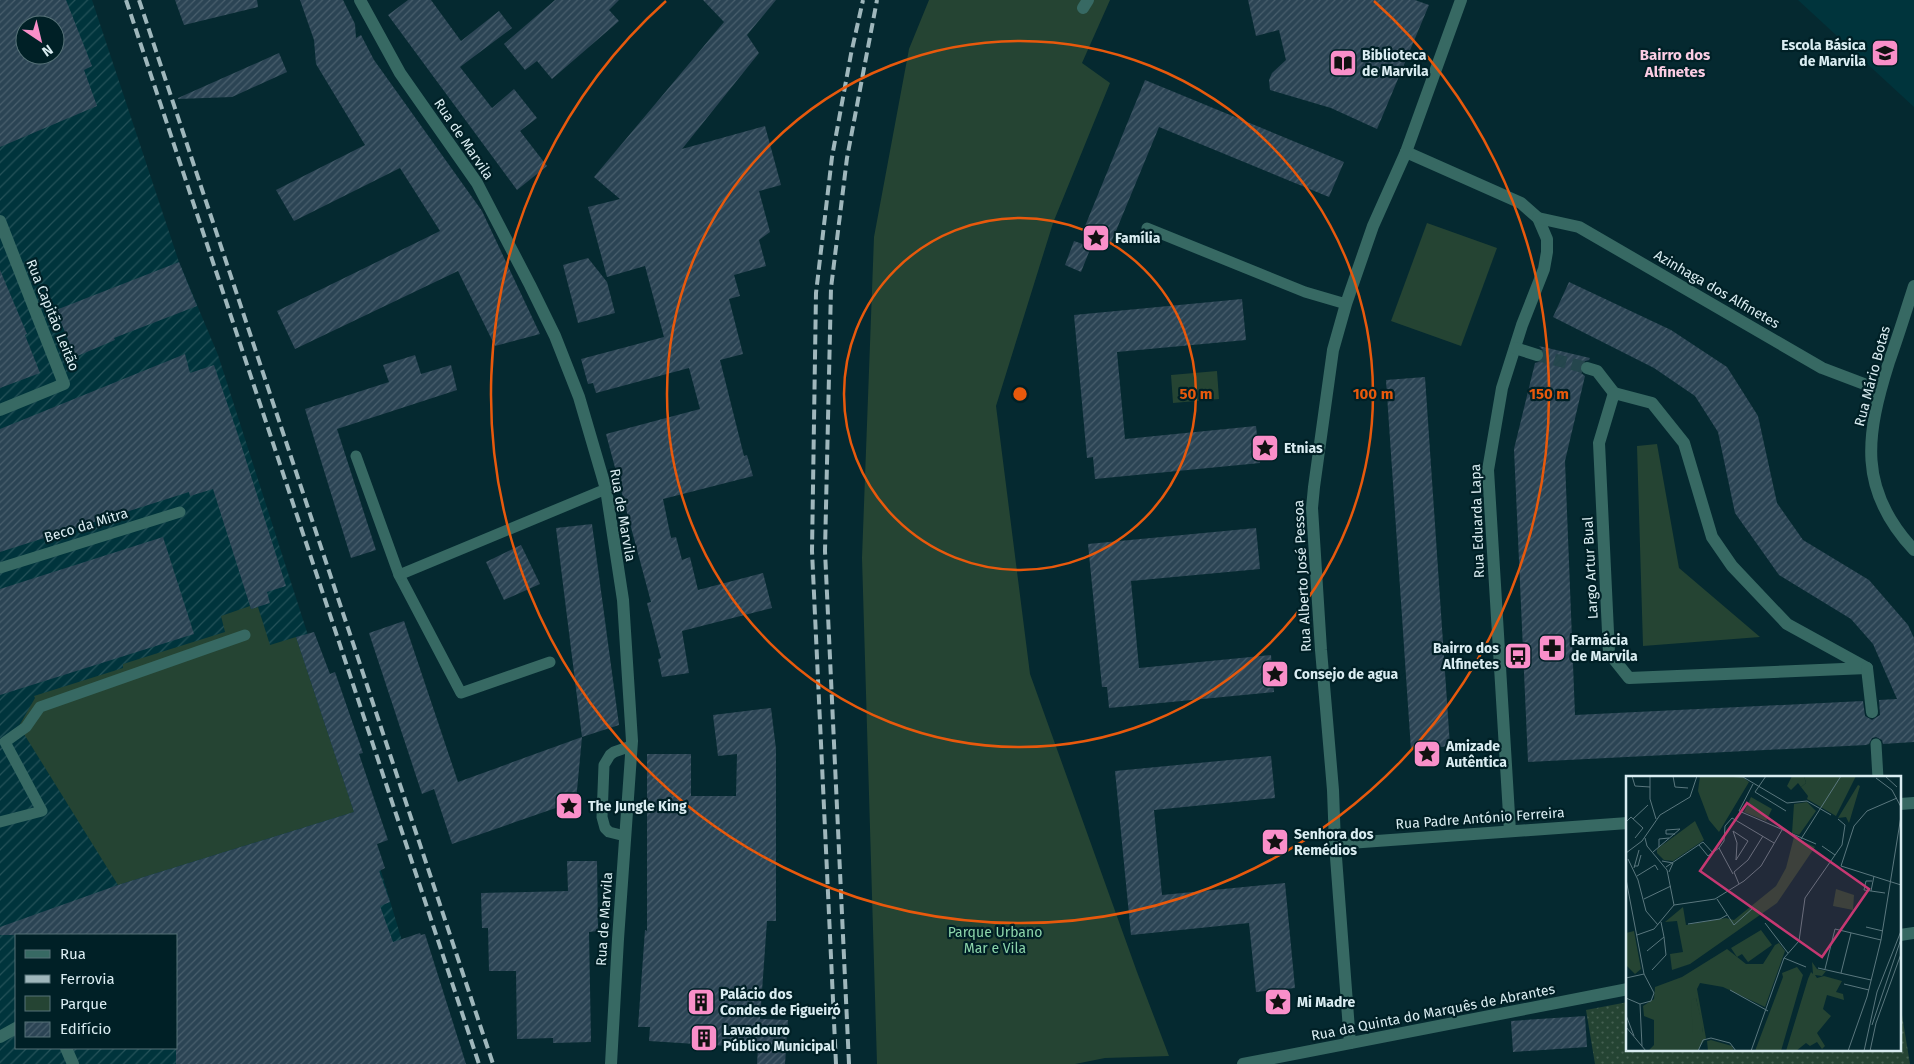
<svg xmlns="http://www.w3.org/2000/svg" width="1914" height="1064" viewBox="0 0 1914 1064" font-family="'Fira Sans',sans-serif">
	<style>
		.built { fill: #00343c }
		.industrial { fill: url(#industrial-furrows); fill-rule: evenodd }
		.grass { fill: url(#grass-dots) }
		.green { fill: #254433 }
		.building { fill: url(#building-hatch); fill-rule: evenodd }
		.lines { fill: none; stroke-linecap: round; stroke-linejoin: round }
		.minor-tunnel { stroke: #25464d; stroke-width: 12; stroke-dasharray: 12 6; stroke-linecap: butt }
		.service { stroke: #376963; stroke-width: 11 }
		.minor { stroke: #376963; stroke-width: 12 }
		.rail { stroke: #9fb7bc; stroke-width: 4; stroke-dasharray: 10 5; stroke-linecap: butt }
		.ring { fill: none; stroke: #e8590c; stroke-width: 2.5 }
		.labels { text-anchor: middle; stroke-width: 4.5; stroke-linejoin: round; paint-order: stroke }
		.poi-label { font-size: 14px; font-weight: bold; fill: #daedf2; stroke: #002026; text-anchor: start }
		.street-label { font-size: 14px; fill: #daedf2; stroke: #002026 }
		.park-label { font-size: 14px; fill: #8bd4aa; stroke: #002026 }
		.neighbourhood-label { font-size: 15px; font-weight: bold; fill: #fccde4; stroke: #002026 }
		.inset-road { fill: none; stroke: #5a777e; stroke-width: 1 }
		.view { fill: #c63872; fill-opacity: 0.15; stroke: #c63872; stroke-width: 2.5 }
		.inset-edge { fill: none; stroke: #daedf2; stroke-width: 2.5 }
		.centre { fill: #e8590c; stroke: #002026; stroke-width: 2.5 }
		.ring-label { font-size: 15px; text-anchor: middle; font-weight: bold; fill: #e8590c; stroke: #002026; stroke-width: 4.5; stroke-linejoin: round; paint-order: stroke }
	</style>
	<defs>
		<pattern id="industrial-furrows" width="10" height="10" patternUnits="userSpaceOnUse" patternTransform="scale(1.25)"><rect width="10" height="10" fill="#00343c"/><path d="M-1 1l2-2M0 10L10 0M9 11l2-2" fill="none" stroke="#255259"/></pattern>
		<pattern id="grass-dots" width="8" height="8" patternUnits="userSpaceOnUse" patternTransform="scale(1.25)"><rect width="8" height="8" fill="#254433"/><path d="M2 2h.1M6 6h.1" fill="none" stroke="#445f51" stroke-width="1.8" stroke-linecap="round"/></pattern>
		<pattern id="building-hatch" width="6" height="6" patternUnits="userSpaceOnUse" patternTransform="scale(1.25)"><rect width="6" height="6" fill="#2b4454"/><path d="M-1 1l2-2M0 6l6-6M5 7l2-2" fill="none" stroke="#495f6d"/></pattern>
	</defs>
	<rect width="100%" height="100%" fill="#052930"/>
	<path class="built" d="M1798,0H1914V107Z"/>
	<path class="industrial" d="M0,0H92L179,262L218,355L341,738L439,1064H0ZM25,25H55V55H25ZM16,935H176V1048H16Z"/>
	<path class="grass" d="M1628,1002V1050H1900V1003L1910,1064H1595L1586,1010Z"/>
	<g class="green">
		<path d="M929,0H1110L1082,63L1110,83L1053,223L996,406L1030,674L1137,972L1169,1056L1105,1058L1075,1064H877L862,558L874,237L909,49Z"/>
		<path d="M1427,223L1497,248L1461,346L1391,321Z"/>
		<path d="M1217,371L1219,399L1173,403L1171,375Z"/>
		<path d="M1657,444L1679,568L1760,637L1643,646L1637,446Z"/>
		<path d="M250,606L251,609L258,607L270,645L296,637L354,812L118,885L19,726L35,698L34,696L123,668V664L225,632L221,616Z"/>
	</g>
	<g class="building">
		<path d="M0,0H66L92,66L84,70L97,106L0,147ZM25,25H55V55H25Z"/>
		<path d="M175,0H257L258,7L184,25Z"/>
		<path d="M300,0H343L355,24L356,38L361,35L374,60L482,211L540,334L495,346L458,271L295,349L277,311L440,231L400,168L294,221L276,190L365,145L316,64L314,40Z"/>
		<path d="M408,0H431L461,41L499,11L512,28L460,67L492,108L514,89L537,118L520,131L547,166L517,190L388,15Z"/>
		<path d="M555,0H619L609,10L619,21L552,79L537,61L525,70L504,44Z"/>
		<path d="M703,0H776L747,35L759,53L682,149L765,126L781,185L759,191L770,232L759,240L766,266L734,275L740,296L729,299L743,354L720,360L744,456L747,455L753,476L663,499L671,538L676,537L682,560L690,557L698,590L763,573L772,608L682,631L689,673L662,677L658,659L661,658L647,603L651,602L606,434L700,409L689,368L596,393L593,383L588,384L581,359L664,337L645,266L607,277L588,207L620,199L594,177L724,22Z"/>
		<path d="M1248,0H1415L1429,5L1377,129L1331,108L1270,90L1269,80L1272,73L1286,60L1279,30L1256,36Z"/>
		<path d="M279,53L287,72L232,97L178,99V98Z"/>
		<path d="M1145,80L1344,162L1329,197L1159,127L1111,243L1083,231Z"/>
		<path d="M1074,241L1091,247L1081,272L1065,265Z"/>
		<path d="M588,258L607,282L615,313L578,323L563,265Z"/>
		<path d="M179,262L197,306L114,338L115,340L75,357L56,310Z"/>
		<path d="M0,270L27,334L25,335L40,373L0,388Z"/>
		<path d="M1569,282L1671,330L1727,367L1758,416L1777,503L1803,540L1869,580L1908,625L1914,638V742L1883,744L1882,740L1876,737L1872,738L1869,744L1866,745L1528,762L1514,449L1535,363L1542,361L1545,357L1543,350L1539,346L1590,358L1589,360L1582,362L1579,366L1581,373L1585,376L1565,461L1575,715L1863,701L1865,716L1872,720L1880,715L1879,700L1897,699L1873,644L1851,619L1779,575L1735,513L1718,432L1695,396L1654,368L1553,317Z"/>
		<path d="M1242,299L1246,340L1117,352L1125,439L1256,426L1260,463L1095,479L1093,457L1087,458L1074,315Z"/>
		<path d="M185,354L190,373L214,365L237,432L286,586L267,592L270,603L251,609L213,489L190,496L189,492L0,552V429Z"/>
		<path d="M415,355L421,374L451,365L457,390L337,429L376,550L351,558L305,409L389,382L383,365Z"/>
		<path d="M1425,377L1450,746L1411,750L1386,380Z"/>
		<path d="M592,524L619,725L582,737L556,528Z"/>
		<path d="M1256,528L1260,569L1131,581L1139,668L1271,655L1274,692L1109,708L1107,687H1102L1088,544Z"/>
		<path d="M163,537L194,634L0,695V589Z"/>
		<path d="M521,545L540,584L504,600L486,562Z"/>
		<path d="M404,621L458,782L582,737L576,801L452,844L434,789L422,794L369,633Z"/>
		<path d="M314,632L330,674L335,672L363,753L359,754L388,840L377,844L385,868L379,871L390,902L380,906L393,942L420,933L421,935L425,934L466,1064H176V935H0V927L118,885L354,812L296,637Z"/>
		<path d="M771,708L776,749V921H767L760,1019L788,1020L785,1064H757L758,1048L649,1041L650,1027H638L645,930L647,931V754H691V796H736L737,754L718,756L713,715Z"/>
		<path d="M1271,756L1275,798L1154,810L1162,895L1285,883L1295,988L1256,992L1249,923L1131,935L1115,771Z"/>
		<path d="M567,861H597L598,931L589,932L591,1042L553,1043V1038L517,1039L516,971H489L488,928H482L481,893L568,891Z"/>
		<path d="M1585,1016L1587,1047L1513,1052L1511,1021Z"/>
	</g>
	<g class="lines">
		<path class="minor-tunnel" d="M1537,355L1587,368"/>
		<g class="service">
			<path d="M1147,228L1305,292L1346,304"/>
			<path d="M356,456L399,575L461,693L550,662"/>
			<path d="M0,568L180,512"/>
			<path d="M399,575L606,489"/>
			<path d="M1876,744L1878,778"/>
			<path d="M0,822L42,811L5,742L26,727L40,707L245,635"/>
			<path d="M625,836L609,832L605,828L602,817L604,765L610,755L614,752L631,746"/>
		</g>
		<g class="minor">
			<path d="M360,0L400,73L477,183L530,285L555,336L579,397L606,489L623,600L632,741L618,939L611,1064"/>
			<path d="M1083,8L1088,0"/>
			<path d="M1406,152L1521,203L1538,218L1547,239V252L1544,269L1522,325L1502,388L1488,470L1510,831"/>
			<path d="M1538,218L1579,227L1822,368L1880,390"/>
			<path d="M0,221L64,384L0,410"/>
			<path d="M1914,286C1906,311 1898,337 1889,362C1866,435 1857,489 1914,550"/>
			<path d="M1515,348L1537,355"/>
			<path d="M1587,368L1597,371L1614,393"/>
			<path d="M1614,393L1652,403L1684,443L1712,537L1732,566L1787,624L1867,668L1629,678L1609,653L1599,443Z"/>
			<path d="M1867,668L1872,712"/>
			<path d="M1900,804L1914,803"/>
			<path d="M1335,844L1628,823"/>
			<path d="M1900,935L1914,933"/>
			<path d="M0,1037L16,1028"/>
			<path d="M1350,1043L1335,844L1333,790L1321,650L1312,508L1314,487L1333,350L1346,304L1373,226L1406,152L1461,0"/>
			<path d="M66,1048L73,1064"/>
			<path d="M1243,1064L1628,989"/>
		</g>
		<g class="rail">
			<path d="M126,0L479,1064"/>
			<path d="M139,0L493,1064"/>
			<path d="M836,1064L812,551L816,293L832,157L851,54L863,0"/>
			<path d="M849,1064L825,551L831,288L847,158L877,0"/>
		</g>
	</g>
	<g class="ring">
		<circle cx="1020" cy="394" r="176"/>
		<circle cx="1020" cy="394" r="353"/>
		<path d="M1374 1A529 529 0 1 1 666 1"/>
	</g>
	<defs>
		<g id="school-square" transform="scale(1.4375)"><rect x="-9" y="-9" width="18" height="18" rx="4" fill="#f98fc9" stroke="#002026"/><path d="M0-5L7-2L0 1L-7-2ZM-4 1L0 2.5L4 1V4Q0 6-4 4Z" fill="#111"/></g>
		<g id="library-square" transform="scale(1.4375)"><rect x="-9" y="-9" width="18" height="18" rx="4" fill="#f98fc9" stroke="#002026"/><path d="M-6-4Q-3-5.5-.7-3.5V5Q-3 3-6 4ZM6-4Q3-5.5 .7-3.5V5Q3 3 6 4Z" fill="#111"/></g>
		<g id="sight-square" transform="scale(1.4375)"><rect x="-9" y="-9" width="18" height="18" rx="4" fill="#f98fc9" stroke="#002026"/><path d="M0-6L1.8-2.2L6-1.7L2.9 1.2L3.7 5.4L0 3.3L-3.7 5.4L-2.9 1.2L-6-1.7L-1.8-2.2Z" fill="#111"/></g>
		<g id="pharmacy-square" transform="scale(1.4375)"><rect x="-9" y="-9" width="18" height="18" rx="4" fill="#f98fc9" stroke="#002026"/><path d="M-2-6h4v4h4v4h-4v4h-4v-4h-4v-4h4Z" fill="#111"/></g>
		<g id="bus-square" transform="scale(1.4375)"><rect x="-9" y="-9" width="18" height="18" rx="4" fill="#f98fc9" stroke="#002026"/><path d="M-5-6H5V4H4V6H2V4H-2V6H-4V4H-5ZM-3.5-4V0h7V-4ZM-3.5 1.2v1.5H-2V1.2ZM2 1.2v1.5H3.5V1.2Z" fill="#111"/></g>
		<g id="building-square" transform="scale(1.4375)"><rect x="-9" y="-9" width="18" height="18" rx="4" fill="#f98fc9" stroke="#002026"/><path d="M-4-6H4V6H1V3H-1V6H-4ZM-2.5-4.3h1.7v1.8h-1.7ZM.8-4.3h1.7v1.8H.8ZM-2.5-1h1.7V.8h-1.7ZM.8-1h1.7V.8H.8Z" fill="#111"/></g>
	</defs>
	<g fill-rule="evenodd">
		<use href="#school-square" x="1885" y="53"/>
		<use href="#library-square" x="1343" y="63"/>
		<use href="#sight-square" x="1096" y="238"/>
		<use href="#sight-square" x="1265" y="448"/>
		<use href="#pharmacy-square" x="1552" y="648"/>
		<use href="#bus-square" x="1518" y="656"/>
		<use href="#sight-square" x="1275" y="674"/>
		<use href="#sight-square" x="1427" y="754"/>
		<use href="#sight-square" x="569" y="806"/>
		<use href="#sight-square" x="1275" y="842"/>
		<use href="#building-square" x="701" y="1002"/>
		<use href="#sight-square" x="1278" y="1002"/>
		<use href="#building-square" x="704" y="1038"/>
	</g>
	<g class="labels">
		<g class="poi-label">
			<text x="1866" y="50" text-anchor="end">Escola Básica<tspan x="1866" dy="16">de Marvila</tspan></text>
			<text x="1362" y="60">Biblioteca<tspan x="1362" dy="16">de Marvila</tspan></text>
			<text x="1115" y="243">Família</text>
			<text x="1284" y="453">Etnias</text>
			<text x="1571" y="645">Farmácia<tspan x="1571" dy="16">de Marvila</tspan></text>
			<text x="1499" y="653" text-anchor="end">Bairro dos<tspan x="1499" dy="16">Alfinetes</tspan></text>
			<text x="1294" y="679">Consejo de agua</text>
			<text x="1446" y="751">Amizade<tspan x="1446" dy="16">Autêntica</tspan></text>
			<text x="588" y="811">The Jungle King</text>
			<text x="1294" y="839">Senhora dos<tspan x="1294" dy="16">Remédios</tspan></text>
			<text x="720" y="999">Palácio dos<tspan x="720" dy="16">Condes de Figueiró</tspan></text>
			<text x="1297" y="1007">Mi Madre</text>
			<text x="723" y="1035">Lavadouro<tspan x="723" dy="16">Público Municipal</tspan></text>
		</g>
		<g class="street-label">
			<text transform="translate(464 139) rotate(56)" y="5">Rua de Marvila</text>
			<text transform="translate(1717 289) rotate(30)" y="5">Azinhaga dos Alfinetes</text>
			<text transform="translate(53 315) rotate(68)" y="5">Rua Capitão Leitão</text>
			<text transform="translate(1872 376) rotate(-75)" y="5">Rua Mário Botas</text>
			<text transform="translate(623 515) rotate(80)" y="5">Rua de Marvila</text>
			<text transform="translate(1477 521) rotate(-92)" y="5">Rua Eduarda Lapa</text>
			<text transform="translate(86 525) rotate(-17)" y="5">Beco da Mitra</text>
			<text transform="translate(1590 568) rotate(-93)" y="5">Largo Artur Bual</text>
			<text transform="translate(1302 576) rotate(-93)" y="5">Rua Alberto José Pessoa</text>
			<text transform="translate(1480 818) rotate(-4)" y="5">Rua Padre António Ferreira</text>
			<text transform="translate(604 919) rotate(-86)" y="5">Rua de Marvila</text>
			<text transform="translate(1433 1012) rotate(-11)" y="5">Rua da Quinta do Marquês de Abrantes</text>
		</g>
		<g class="park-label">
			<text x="995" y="937">Parque Urbano<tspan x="995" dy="16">Mar e Vila</tspan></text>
		</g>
		<g class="neighbourhood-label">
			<text x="1675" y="60">Bairro dos<tspan x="1675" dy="17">Alfinetes</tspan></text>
		</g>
	</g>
	<g transform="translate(1626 776)">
		<rect width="275" height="275" fill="#052930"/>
		<path d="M178,0H230L210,40L181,23L182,20L175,11L180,7ZM232,9L234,10L223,47L220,41L212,42ZM125,21L146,33L140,45L118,36ZM69,45L78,64L47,85L38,84L31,77V73ZM153,167L159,175L139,231L97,211L74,207L71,213L80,262L71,275H22L28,269V244L18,240L17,230L28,223L29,211L56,201L101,173L120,188H137L149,169ZM70,222L77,256L75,257H67ZM186,186L191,193L200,195L196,200L189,199L191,202L198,200L216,205L210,216L217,218L218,224L201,219L197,233L205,240L191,257L199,270L196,273L191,266L184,270L180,267L170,275H160L182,203L185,196L187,198ZM171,191L177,199L155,275H129L157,201L156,197Z" fill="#254433" fill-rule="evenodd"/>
		<path d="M74,0L117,1L123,6L93,56L83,44L72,15ZM166,0H178L180,7L175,11L172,7L165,14L161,10ZM181,26L190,35L173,59L166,57L168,28ZM168,61L189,71L151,127L64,188L46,194L44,178L57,176L51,145L39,146L57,131L60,149L100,142L108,144L150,110L160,92ZM210,113L228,119L227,134L207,130ZM135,154L146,169L122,186L116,178L111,181L105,172ZM8,155L15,193L9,198L0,189V157ZM70,222L76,247L77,257H67L65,224ZM85,264L106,270L108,275H82L81,265Z" fill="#254433"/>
		<path class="inset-road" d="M6,0L9,10L24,11M24,0V23L30,43M47,0L49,11L62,12M97,0L117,1L161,27L181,25L205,39M140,0L129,16L160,35M259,0L271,11M250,2L266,14M127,8L113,35L190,68M266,14L275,31M271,22L241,35L228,50L215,90L275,109M7,43L22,29M0,46L5,41L17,52L9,62M107,55L122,65L110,84L111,67ZM175,63L215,0M73,69L82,80L93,72L98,65L99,50L106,42L148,67M196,70L209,79M33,71V63L43,62M93,72L107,98M27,76L54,53L40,54V58H49M0,77L16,65L34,39L64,21L71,0M2,83L12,104L20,135L32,149M36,85L47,87L43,96M8,90H12L15,79M40,91L77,66L87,77M8,92L13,74M11,100L29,89L32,94M0,103L18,198L28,217L25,225L14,228M246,105H240L238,114L259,117M113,108L108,96L122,84L137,60M245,115L248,100M18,123L45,110M91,123L108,149L127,132M48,129L89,123L118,105L135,90L156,54M35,146L38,161M139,147L162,177M62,148L94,143L101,139M240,151L257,155M11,159L28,153L48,129L41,94L21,70L19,62M21,175L38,161L40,179L26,194M158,182L180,191M192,192L245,204M199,193L209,153L255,164M215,197L225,157M0,202L18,198M218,208L243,214M104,214L142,235M0,222L14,228M14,228L16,270M0,239L8,260M246,249L275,163M0,251L20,275M72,275L77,264L85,262L104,267L110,275M125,275L158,182L173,165L179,122L216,69L219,49L212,43M222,275L241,221L255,164L275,40M238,275L251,216L275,155M244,275L250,247L275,178"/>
		<path class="view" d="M121,27L243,113L196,181L74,95Z"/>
		<rect width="275" height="275" class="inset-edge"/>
	</g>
	<circle cx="1020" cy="394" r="8" class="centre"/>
	<g class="ring-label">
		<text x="1196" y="399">50 m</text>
		<text x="1373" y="399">100 m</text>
		<text x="1549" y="399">150 m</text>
	</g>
	<rect x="15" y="934" width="162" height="115" fill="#002026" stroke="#577278"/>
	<rect x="25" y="950" width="25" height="8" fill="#376963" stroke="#577278"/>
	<text x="60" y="959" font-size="15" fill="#daedf2">Rua</text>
	<rect x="25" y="975" width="25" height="8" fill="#9fb7bc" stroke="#577278"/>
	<text x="60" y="984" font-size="15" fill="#daedf2">Ferrovia</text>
	<rect x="25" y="996" width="25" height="15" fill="#254433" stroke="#577278"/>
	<text x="60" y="1009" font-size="15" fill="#daedf2">Parque</text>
	<rect x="25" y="1022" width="25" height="15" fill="url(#building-hatch)" stroke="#577278"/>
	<text x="60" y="1034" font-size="15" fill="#daedf2">Edifício</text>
	<g transform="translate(40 40) rotate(145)"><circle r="24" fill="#002026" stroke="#577278"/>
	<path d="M0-4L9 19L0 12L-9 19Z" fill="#f98fc9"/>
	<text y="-8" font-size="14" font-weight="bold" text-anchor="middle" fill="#daedf2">N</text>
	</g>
</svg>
